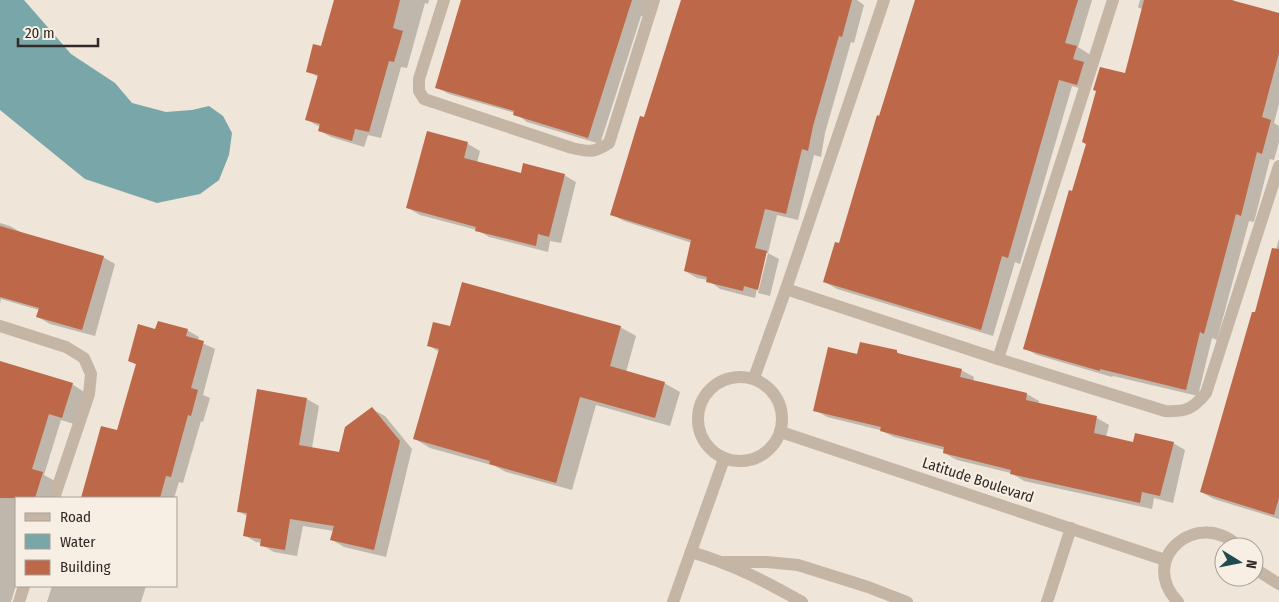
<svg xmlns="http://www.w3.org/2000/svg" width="1279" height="602" viewBox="0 0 1279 602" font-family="'Fira Sans Condensed',sans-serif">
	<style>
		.water { fill: #79a6a9 }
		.shadow { fill: #0003 }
		.building { fill: #bd6848 }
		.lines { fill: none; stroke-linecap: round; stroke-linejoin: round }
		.lane { stroke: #c5b5a5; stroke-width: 12 }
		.street { stroke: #c5b5a5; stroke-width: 12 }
		.labels { text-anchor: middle; stroke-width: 4.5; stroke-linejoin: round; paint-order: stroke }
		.street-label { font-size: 15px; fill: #322a26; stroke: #f7efe4 }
	</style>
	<rect width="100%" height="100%" fill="#efe5d8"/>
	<path class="water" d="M0,0H24L71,54L115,83L132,103L166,112L192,110L209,106L223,116L232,133L229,155L219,180L200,194L157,203L85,179L0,110Z"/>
	<g class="shadow">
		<path d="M335,0H429L428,4L425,3L407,68L401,67L381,138L368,135L364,147L331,137L319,130L320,127L307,120L318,77L307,71L322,48Z"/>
		<path d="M462,0H650L645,17L641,16L600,144L527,122L515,113L449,94L436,87Z"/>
		<path d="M682,0H857L864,5L854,43L851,42L825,133L821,157L814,155L798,220L777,215L768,253L779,259L770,296L758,293L768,253H765L755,298L720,289L708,280L697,278L685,271L692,243L624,221L611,214L645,118Z"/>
		<path d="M916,0H1092L1078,47L1089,54L1090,91L1072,86L1020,264L1015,262L993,336L837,289L825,282L840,244Z"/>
		<path d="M1140,0H1234V2L1279,15V104L1274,123L1279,126V142L1274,160L1270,159L1254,222L1249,221L1217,340L1212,338L1198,396L1113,376L1112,377L1037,355L1024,348L1073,192L1125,75L1143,10L1138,7Z"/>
		<path d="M428,133L468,144L480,151L477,163L521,174L564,175L576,182L561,243L550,241L548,252L489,237L477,230L420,215L408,208Z"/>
		<path d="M0,223L10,226L22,233L103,257L115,264L95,336L50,324L38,317L39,310L1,299L0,304Z"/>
		<path d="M1279,239V519L1214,499L1201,492Z"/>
		<path d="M620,327L636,336L626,372L664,383L680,392L670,426L596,405L572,490L506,472L495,466L430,448L415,439L439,352L428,345L450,328Z"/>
		<path d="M156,330H187L199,337L198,341L215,349L203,395L210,398L203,422L201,421L183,483L179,482L174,498H81L102,427L118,432L137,365L130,361Z"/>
		<path d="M897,352L906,357L961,370L974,377L973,382L1027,394L1039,401V404L1097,418L1109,425L1106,437L1134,443H1173L1185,450L1173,503L1154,498L1152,509L1024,481L1011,473L957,460L944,453L945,450L894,437L880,430L827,417L815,410L858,355Z"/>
		<path d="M0,362L72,384L84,392L74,424L61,420L44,475L55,481L49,498H16V585L11,602H0Z"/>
		<path d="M307,399L319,406L312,448L340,453L372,409L385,416L412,449L386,557L344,547L332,540L334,531L303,526L297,556L274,552L262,545V543L256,542L244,535L247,516L238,511Z"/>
		<path d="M52,586H146L141,602H47Z"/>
	</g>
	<g class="building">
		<path d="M334,0H400L393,28L403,31L394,62L389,61L369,132L355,129L352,141L318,131L320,124L305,120L318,75L306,72L313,44L321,46Z"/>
		<path d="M461,0H632L588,138L513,115L514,111L435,88Z"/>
		<path d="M681,0H852L842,37L839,36L813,126L808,151L802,149L786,214L765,209L755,248L767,251L758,290L744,286L743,291L706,282L707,277L684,271L691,240L610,215L640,116L644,117Z"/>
		<path d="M915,0H1078L1065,43L1077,46L1073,59L1084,62L1077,85L1059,80L1008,258L1002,256L981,330L823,282L835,242L839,243L877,115L879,116Z"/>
		<path d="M1144,0H1231L1279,13V53L1262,117L1271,120L1262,154L1257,152L1241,216L1236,214L1204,334L1200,332L1186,390L1100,369V371L1023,349L1069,190L1072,191L1086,144L1082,142L1096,91L1093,90L1100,67L1125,73Z"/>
		<path d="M427,131L468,142L464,158L521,173L523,163L565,174L549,237L538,234L536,246L475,231L476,227L406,208Z"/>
		<path d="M0,226L104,256L82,330L36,317L39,308L0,297Z"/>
		<path d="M1272,248L1279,249V498L1274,515L1200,492L1252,312H1255Z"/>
		<path d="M462,282L621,326L610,366L665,382L655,418L580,397L556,483L489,464L490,461L413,439L439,349L427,346L433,322L450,326Z"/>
		<path d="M158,321L188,329L186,336L204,341L191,388L198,390L191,416L188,415L171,477L166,476L160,498H81L101,426L117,430L136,364L128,361L138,324L155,329Z"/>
		<path d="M860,342L897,350V353L962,369L960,377L1027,393L1026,400L1097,416L1094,433L1133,442L1135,433L1174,442L1160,496L1142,492L1140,503L1010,474L1011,470L943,453L944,447L880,431L881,427L813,411L828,347L857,354Z"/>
		<path d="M0,361L73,383L62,418L49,414L32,469L43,472L35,498H0Z"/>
		<path d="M257,389L307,398L299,445L339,452L345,427L372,407L400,441L374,550L330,540L334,526L290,519L285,550L260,546L261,539L243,536L247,513L237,512Z"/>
	</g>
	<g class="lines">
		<g class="lane">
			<path d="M444,0L419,79V91L424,99L572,148C589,152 594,153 609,143L654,0"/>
			<path d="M786,289L998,359L1165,411C1186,412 1193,409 1206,393L1279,166"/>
			<path d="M0,326L66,347L84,358L91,374L89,394L54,498"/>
			<path d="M998,359L1113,0"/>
			<circle cx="740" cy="419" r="42"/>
			<path d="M754,378L786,289L884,0"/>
			<path d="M781,432L1165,560"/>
			<path d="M691,552C732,564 765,581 802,602"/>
			<path d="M724,562H767L798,565L868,587L907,602"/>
			<path d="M19,602L24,586"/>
			<path d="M673,602L724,459"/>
			<path d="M1047,602L1071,528"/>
		</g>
		<g class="street">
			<path d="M1254,565L1257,570L1279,584"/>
			<path d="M1178,602C1136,558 1199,507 1239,547"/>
		</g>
	</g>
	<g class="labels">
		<g class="street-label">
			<text transform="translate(978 480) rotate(18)" y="5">Latitude Boulevard</text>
		</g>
	</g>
	<rect x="15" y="497" width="162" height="90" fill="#f7efe4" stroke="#a8a098"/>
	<rect x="25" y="513" width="25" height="8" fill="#c5b5a5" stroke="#a8a098"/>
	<text x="60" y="522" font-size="15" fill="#322a26">Road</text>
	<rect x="25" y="534" width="25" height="15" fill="#79a6a9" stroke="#a8a098"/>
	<text x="60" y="547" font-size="15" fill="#322a26">Water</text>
	<rect x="25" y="560" width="25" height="15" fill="#bd6848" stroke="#a8a098"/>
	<text x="60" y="572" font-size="15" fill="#322a26">Building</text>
	<g transform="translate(1239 562) rotate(100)"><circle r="24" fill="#f7efe4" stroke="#a8a098"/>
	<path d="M0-4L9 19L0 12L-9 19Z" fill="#1f4b50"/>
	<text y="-8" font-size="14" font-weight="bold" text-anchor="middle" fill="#322a26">N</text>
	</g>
	<path d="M18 38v8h80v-8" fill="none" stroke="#322a26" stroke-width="2.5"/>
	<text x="25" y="38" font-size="15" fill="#322a26" stroke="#f7efe4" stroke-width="4" paint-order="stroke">20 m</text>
</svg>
